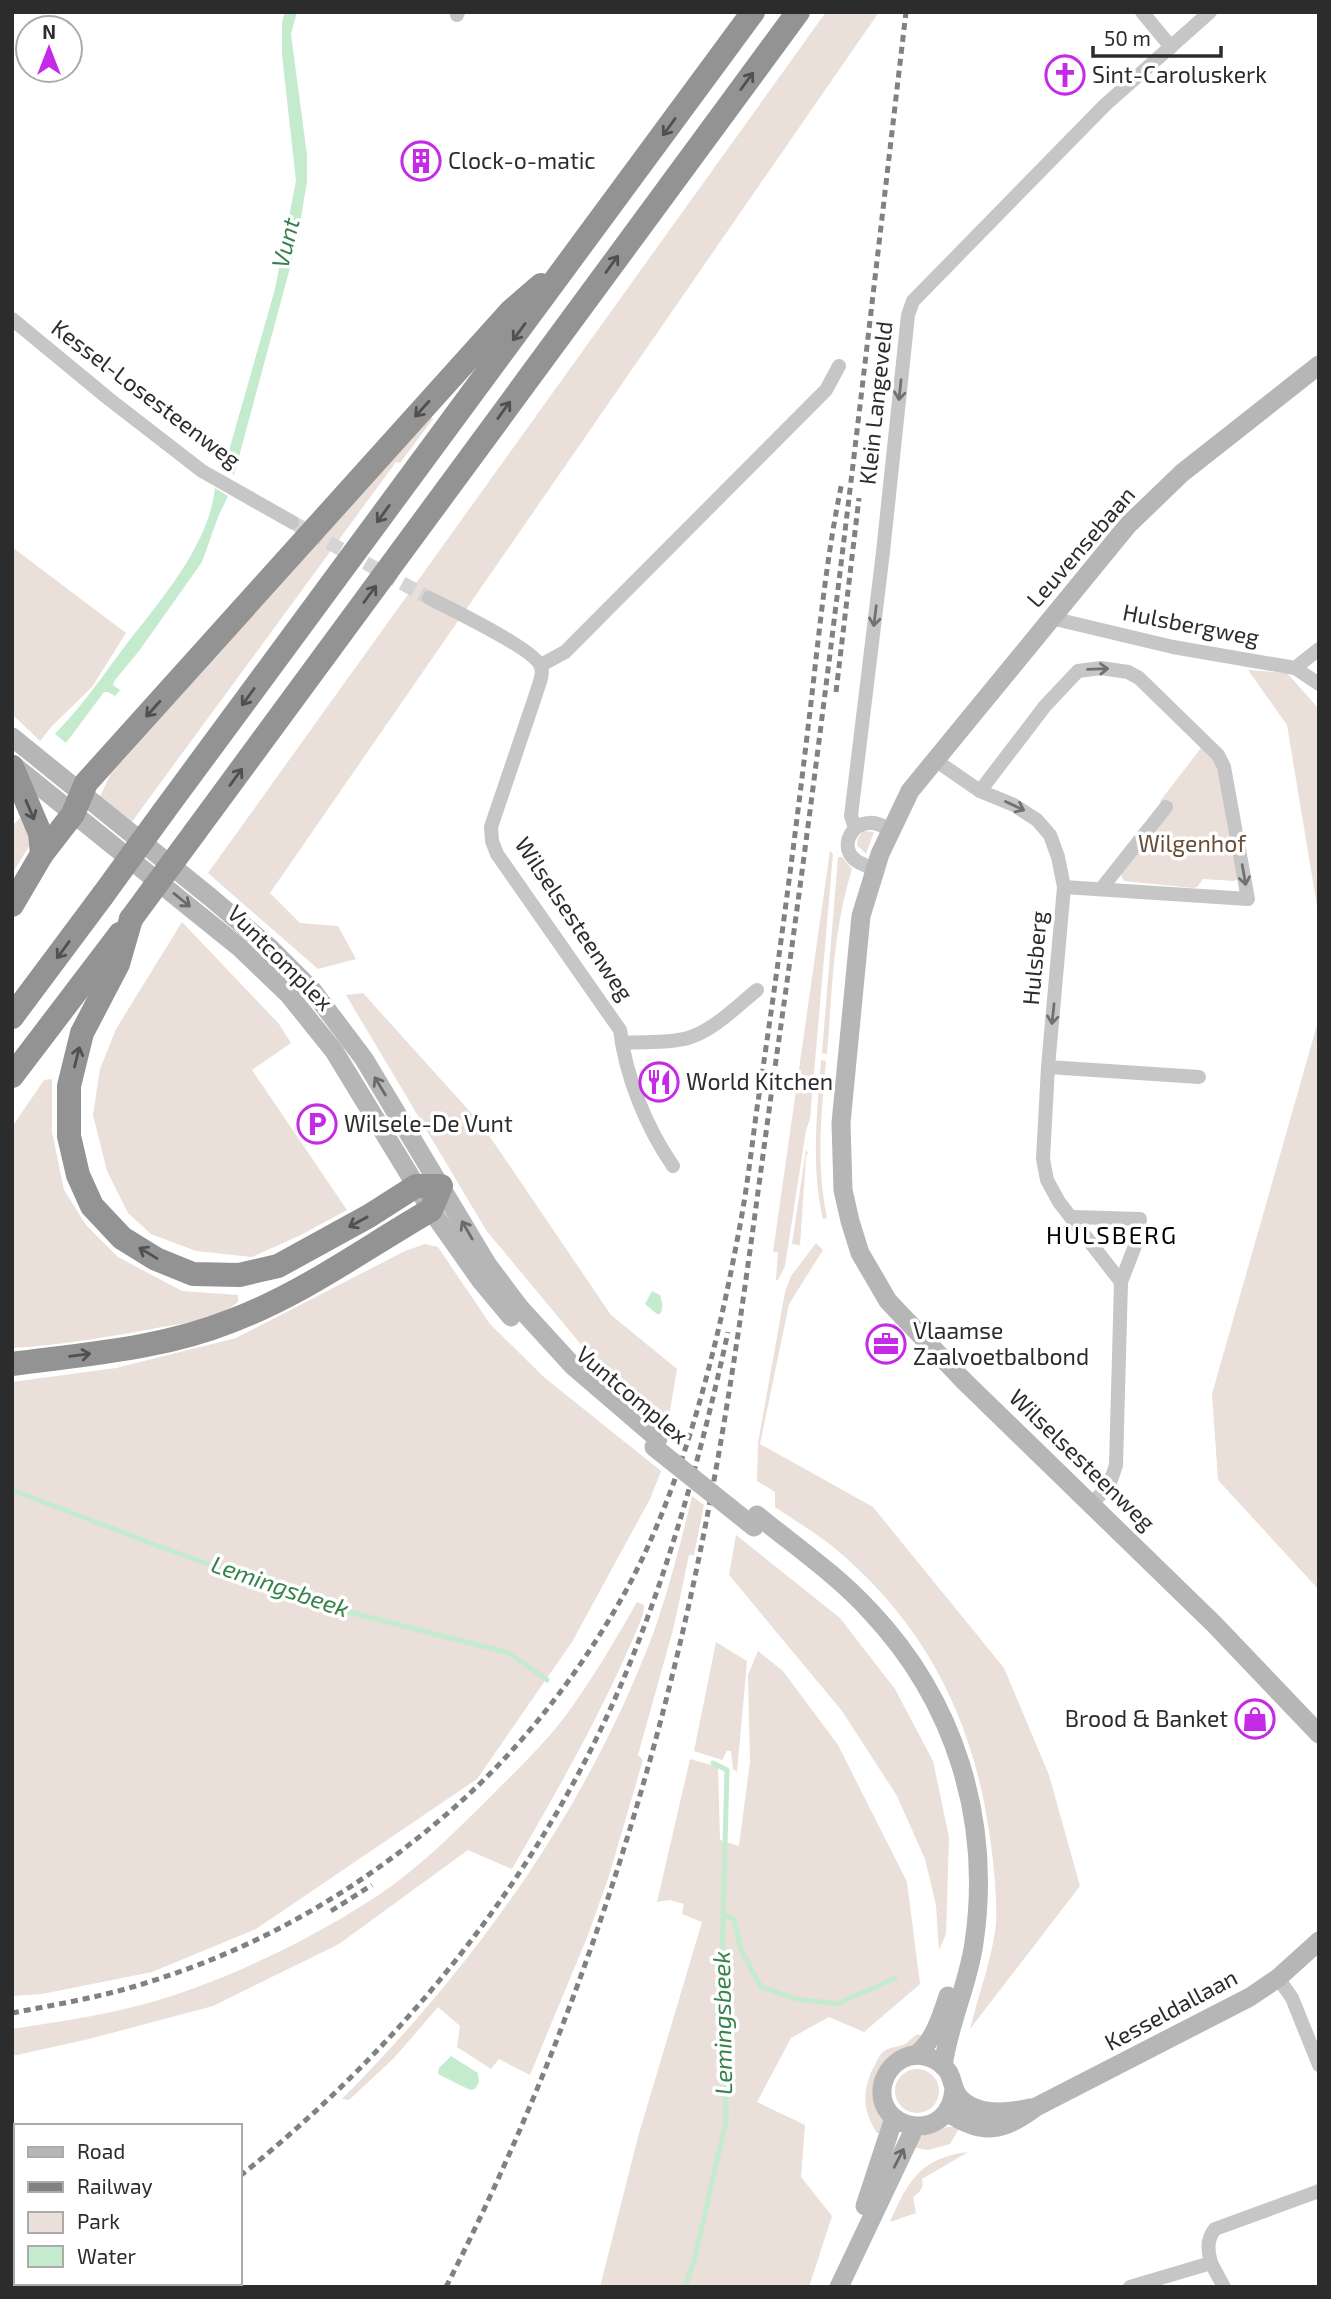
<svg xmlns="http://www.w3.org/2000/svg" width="1331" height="2299" viewBox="0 0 1331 2299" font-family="'Exo 2',sans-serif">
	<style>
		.green { fill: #eadfd9 }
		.water { fill: #c5ebcf }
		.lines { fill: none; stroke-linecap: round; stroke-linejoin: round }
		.stream { stroke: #c5ebcf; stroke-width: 5 }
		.street-tunnel { stroke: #d5d5d5; stroke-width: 14; stroke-dasharray: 14 7; stroke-linecap: butt }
		.street { stroke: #c6c6c6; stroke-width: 14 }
		.secondary { stroke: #b6b6b6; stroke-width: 19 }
		.highway { stroke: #939393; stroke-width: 24 }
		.rail { stroke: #818181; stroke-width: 5; stroke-dasharray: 7 5; stroke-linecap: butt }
		.secondary-bridge { stroke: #b6b6b6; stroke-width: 19 }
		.highway-bridge { stroke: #939393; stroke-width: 24 }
		.oneway { stroke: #505050 }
		.oneway2 { stroke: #717171 }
		.oneway3 { stroke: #6a6a6a }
		.labels { text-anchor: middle; stroke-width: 7; stroke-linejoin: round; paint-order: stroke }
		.poi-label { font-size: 23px; fill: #2c2c2c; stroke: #fff; text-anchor: start }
		.street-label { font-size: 23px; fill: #2c2c2c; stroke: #fff }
		.park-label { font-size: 23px; fill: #684d39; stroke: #fff }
		.water-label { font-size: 24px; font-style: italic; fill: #36824b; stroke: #fff }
		.neighbourhood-label { font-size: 24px; letter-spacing: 2px; fill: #000; stroke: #fff }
	</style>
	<rect width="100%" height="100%" fill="#fff"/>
	<g class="green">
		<path d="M826,12H879L270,893L300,923L338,926L356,959L318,969L208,873Z"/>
		<path d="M430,415L433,419L400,463L396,462L128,827L98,801L110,775Z"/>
		<path d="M12,547L126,633L92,687L52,726L40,741L12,714Z"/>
		<path d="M1248,670L1287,673L1319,709V918L1287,725Z"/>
		<path d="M1205,743L1218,755L1239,879L1234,881L1203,879L1197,887L1193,888L1124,881L1121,875L1170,810L1160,801Z"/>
		<path d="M20,818L28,831L31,843L12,874V826Z"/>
		<path d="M863,831L874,832L866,854L857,845L858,838Z"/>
		<path d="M830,851L833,854L810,1119L806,1130L785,1266L778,1280H776L778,1252H773Z"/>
		<path d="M838,857H842L852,869C833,929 832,992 827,1054L822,1053Z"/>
		<path d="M182,922L279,1024L291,1043L252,1070L347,1210L301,1235L252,1257L196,1251L151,1234L128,1213L107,1171L93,1115L100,1069L116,1029Z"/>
		<path d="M363,993L482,1125L611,1315L677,1369L669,1417L588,1353L486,1230L346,995Z"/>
		<path d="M1319,1018V1590L1218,1480L1212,1394Z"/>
		<path d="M821,1060L826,1061C821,1117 816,1163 827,1218L823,1219C811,1166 817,1114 821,1060Z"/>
		<path d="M52,1079V1132L64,1190L86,1225L118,1257L182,1291L238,1295V1302C217,1320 184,1323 157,1328C109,1337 61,1345 12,1348V1127L44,1080Z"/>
		<path d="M806,1150L808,1153L806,1156L800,1245L792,1244Z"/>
		<path d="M816,1243L823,1250L789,1304L760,1444L873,1507L1004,1668L1049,1775L1080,1886L970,2029C978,1997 990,1964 995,1932C999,1906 993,1857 989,1831C972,1715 923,1621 832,1546C814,1532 794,1520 775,1507V1492L757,1481L758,1443L785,1292L791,1276Z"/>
		<path d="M425,1244L438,1247L490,1324L545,1378L661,1471L650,1499L572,1642L477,1779L256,1929L152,1972L42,1994L12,1996V1382L116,1368L236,1338L405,1251Z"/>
		<path d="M692,1496L704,1505L694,1555H689L674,1626L638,1755L643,1760L608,1879L588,1935L530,2075L499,2059L491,2069L457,2047L460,2026L438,2007L394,2058L349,2100L342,2099C475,1965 586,1811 653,1634C669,1589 681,1542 692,1496Z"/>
		<path d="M736,1535L840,1618L895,1689L933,1761L949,1837L946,1934L939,1950L936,1905L925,1859L897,1796L842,1711L729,1575Z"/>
		<path d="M637,1602L644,1605L643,1615C607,1704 560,1786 512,1869L468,1850L339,1944L213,2006L89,2039L12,2056V2029C72,2020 132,2011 189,1990C253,1967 317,1935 374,1898C419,1869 460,1827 498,1789C520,1767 544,1744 563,1719C591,1682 614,1642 637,1602Z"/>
		<path d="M716,1642L747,1661L737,1772L733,1769L731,1751H727L722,1760L694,1751Z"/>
		<path d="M758,1651L783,1671L838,1745L907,1882L920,1984L864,2032L829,2017L791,2038L757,2102L805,2125L801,2177L832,2216L809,2287H600L638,2137L702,1922L682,1914L684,1904L670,1900L657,1902L690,1759L718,1767L720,1840L739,1846L750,1762L748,1675Z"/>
		<path d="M918,2034L922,2036L916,2045L901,2051L880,2133H877C863,2111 862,2094 872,2070C876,2064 878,2056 884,2051C890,2047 898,2047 905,2044C910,2041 912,2037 918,2034Z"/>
		<circle cx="917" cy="2091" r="22"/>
		<path d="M947,2127H960L950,2144L928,2150L912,2147L924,2134Z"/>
		<path d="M968,2152L922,2179C924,2188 920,2192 913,2197L916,2213L890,2222C908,2181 920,2158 968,2152Z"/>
	</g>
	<g class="water">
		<path d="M285,12H297L291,34L307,155V181L297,242L234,475L224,468L275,289L296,181L282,55V22Z"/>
		<path d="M215,488L228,496L218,517L202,562L139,651L115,680L113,685L120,690L115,696L108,692H104L66,743L55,734C80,708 101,679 122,650C157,604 209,547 215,488Z"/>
		<path d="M652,1291L660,1295C662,1301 664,1308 660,1314H657L645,1304Z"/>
		<path d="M451,2056L478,2073L479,2082L475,2089L470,2090L438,2074L439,2068Z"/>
	</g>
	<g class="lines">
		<g class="stream">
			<path d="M12,1490L166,1549L333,1608L509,1653L547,1680"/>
			<path d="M724,1914L734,1919L741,1950L761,1987L797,1999L837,2004L895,1978"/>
			<path d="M685,2287L694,2261L726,2121V2074L720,2034L727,1770L713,1763"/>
		</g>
		<path class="street-tunnel" d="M292,522L429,598"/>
		<g class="street">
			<path d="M1142,12L1171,47"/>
			<path d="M457,15L458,12"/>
			<path d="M12,319L109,399L202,471L292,522"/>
			<path d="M429,598C449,608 536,650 541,667C544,675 538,686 536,694L491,827L492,841L497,854L620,1030C626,1077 646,1127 673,1166"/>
			<path d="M1051,618L1173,647L1295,668L1319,684"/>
			<path d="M541,665L565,652L826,390L839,366"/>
			<path d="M1295,668L1319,649"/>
			<path d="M935,760L980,791L1014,805L1037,820L1050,835L1058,857L1064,887L1048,1067L1043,1159L1047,1180L1059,1202L1121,1282L1116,1465L1109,1486L1092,1503"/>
			<path d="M980,791L1045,706L1078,671L1101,668L1128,672L1139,678L1218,755L1224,767L1248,899L1064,887"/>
			<path d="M855,828L851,816L883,552L908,315L913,301L1105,105L1210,12"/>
			<path d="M874,869C868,866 860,864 854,859C840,846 851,824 869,823C877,822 883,826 890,830"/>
			<path d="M1101,889L1166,807"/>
			<path d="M622,1043C643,1041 667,1044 688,1038C714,1030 736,1007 757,990"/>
			<path d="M1048,1067L1199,1077"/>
			<path d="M1072,1217L1140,1219L1138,1238L1121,1282"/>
			<path d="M1278,1978L1292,1998L1319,2065"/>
			<path d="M1211,2263L1224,2287"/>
			<path d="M1130,2287L1211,2263C1208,2251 1206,2240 1215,2229L1319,2191"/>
		</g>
		<g class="secondary">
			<path d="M1319,365L1182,473L1128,525L910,791L880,854L861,916L841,1123L843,1190L850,1221L860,1253L888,1301L964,1381L1214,1624L1319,1734"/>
			<path d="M12,737L210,897L269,947L312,990L364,1059L487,1264L520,1308L573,1366L658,1439"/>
			<path d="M12,764L239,947L289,995L334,1051L431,1210L481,1281L511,1317"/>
			<path d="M757,1515C795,1546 837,1575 870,1611C955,1701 992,1820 974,1943C968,1985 949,2023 943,2066"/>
			<path d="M916,2055C934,2041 941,2017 948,1996"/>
			<path d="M954,2088C951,2146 872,2132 883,2083C886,2073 893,2064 902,2059C918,2050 940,2058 949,2073C953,2081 953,2090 959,2097C977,2117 1008,2113 1030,2108"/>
			<path d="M947,2112C983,2136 1002,2132 1036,2107L1250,1997L1278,1978L1319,1941"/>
			<path d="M865,2206L894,2118"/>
			<path d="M839,2287L915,2127"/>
		</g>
		<g class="highway">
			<path d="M12,767L40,833L42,854"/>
			<path d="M164,811L753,12"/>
			<path d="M195,832L798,12"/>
			<path d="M12,905L42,854L73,814L86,783L511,311L541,285"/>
			<path d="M12,1017L103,895"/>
			<path d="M12,1076L120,934"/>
			<path d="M12,1364C86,1354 161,1349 231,1321C303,1294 365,1248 431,1210L441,1186H416L369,1216L278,1266L239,1275L193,1274L156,1259L122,1238L92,1206L78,1175L69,1136V1086L82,1033L118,964L131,919"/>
		</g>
		<g class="rail">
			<path d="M836,692L859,498"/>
			<path d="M331,1911L372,1885"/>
			<path d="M12,2013C59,2004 107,1996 152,1981C257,1948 351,1894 435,1824C514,1759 579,1676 628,1587C682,1486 716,1353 737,1241C746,1197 751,1153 757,1108C776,982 793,855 808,728C818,646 825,563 842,482"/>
			<path d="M240,2176C404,2045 541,1875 623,1680C670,1568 702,1451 728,1332"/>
			<path d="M74,2287L81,2283"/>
			<path d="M446,2287C570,2044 657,1780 708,1512C737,1362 755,1210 776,1060C826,711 865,362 906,12"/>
		</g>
		<path class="secondary-bridge" d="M654,1447L754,1527"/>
		<g class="highway-bridge">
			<path d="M103,895L164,811"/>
			<path d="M131,919L195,832"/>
		</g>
	</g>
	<defs><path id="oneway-shaft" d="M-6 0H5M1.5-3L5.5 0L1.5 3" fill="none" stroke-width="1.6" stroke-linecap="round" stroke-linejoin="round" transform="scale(1.75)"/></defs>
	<g class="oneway">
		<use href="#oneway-shaft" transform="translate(747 81) rotate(-54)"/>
		<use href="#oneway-shaft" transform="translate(669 127) rotate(126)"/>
		<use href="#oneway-shaft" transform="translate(612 264) rotate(-54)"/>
		<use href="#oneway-shaft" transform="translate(519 332) rotate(126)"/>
		<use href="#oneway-shaft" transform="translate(422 409) rotate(132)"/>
		<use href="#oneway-shaft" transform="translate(504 410) rotate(-54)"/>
		<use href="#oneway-shaft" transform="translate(383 514) rotate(126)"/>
		<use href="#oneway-shaft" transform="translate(370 594) rotate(-54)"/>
		<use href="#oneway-shaft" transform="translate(248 697) rotate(126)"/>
		<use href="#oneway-shaft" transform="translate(153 709) rotate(132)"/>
		<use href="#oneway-shaft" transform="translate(236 777) rotate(-54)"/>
		<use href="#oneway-shaft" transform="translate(30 810) rotate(67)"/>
		<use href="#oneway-shaft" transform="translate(63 950) rotate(126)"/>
		<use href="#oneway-shaft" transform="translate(77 1057) rotate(-76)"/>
		<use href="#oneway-shaft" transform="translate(358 1222) rotate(151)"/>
		<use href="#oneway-shaft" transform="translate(148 1253) rotate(-149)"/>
		<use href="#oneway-shaft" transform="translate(80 1355) rotate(-7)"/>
	</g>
	<g class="oneway2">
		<use href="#oneway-shaft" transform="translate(900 390) rotate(96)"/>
		<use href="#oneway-shaft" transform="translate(875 616) rotate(97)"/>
		<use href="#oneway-shaft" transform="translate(1098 669) rotate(-2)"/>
		<use href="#oneway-shaft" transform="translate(1015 806) rotate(25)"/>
		<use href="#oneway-shaft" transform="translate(1244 875) rotate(80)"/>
		<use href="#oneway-shaft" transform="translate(1053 1014) rotate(96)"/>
	</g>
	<g class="oneway3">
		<use href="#oneway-shaft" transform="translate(182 900) rotate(39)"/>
		<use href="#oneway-shaft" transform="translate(380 1086) rotate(-121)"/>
		<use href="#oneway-shaft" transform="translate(467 1230) rotate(-120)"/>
		<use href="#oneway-shaft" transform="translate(899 2158) rotate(-63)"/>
	</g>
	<defs>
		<g id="church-ring" transform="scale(2.0125)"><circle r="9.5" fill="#fff" stroke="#c52ae7" stroke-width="1.5"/><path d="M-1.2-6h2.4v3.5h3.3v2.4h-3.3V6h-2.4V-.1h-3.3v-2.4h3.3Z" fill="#c52ae7"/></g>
		<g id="building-ring" transform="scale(2.0125)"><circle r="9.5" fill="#fff" stroke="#c52ae7" stroke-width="1.5"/><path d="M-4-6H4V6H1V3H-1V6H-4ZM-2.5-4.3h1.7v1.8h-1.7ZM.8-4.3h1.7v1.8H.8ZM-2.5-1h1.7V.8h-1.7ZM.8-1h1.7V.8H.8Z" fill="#c52ae7"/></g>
		<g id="restaurant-ring" transform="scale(2.0125)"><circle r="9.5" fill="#fff" stroke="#c52ae7" stroke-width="1.5"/><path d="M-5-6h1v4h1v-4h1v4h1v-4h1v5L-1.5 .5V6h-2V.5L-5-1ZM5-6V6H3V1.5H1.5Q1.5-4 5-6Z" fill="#c52ae7"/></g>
		<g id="parking-ring" transform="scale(2.0125)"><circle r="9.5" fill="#fff" stroke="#c52ae7" stroke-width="1.5"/><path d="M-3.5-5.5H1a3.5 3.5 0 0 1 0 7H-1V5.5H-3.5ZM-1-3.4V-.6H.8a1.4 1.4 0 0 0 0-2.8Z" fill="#c52ae7"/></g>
		<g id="office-ring" transform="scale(2.0125)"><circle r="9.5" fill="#fff" stroke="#c52ae7" stroke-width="1.5"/><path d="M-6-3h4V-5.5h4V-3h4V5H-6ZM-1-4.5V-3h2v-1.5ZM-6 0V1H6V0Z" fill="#c52ae7"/></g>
		<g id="shop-ring" transform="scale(2.0125)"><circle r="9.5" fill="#fff" stroke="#c52ae7" stroke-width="1.5"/><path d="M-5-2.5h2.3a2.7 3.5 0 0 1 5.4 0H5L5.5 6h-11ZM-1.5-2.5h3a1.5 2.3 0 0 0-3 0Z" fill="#c52ae7"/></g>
	</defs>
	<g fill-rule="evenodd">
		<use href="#church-ring" x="1065" y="75"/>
		<use href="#building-ring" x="421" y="161"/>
		<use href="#restaurant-ring" x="659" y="1082"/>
		<use href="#parking-ring" x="317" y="1124"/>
		<use href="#office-ring" x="886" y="1344"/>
		<use href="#shop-ring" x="1255" y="1719"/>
	</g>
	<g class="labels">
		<g class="poi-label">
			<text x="1092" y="83">Sint-Caroluskerk</text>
			<text x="448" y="169">Clock-o-matic</text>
			<text x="686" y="1090">World Kitchen</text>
			<text x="344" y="1132">Wilsele-De Vunt</text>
			<text x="913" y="1339">Vlaamse<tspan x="913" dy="26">Zaalvoetbalbond</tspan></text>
			<text x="1228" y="1727" text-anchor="end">Brood &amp; Banket</text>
		</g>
		<g class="street-label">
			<text transform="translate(146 394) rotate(37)" y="8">Kessel-Losesteenweg</text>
			<text transform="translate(876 403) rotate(-84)" y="8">Klein Langeveld</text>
			<text transform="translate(1081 547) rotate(-49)" y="8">Leuvensebaan</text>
			<text transform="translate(1191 625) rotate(11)" y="8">Hulsbergweg</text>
			<text transform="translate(574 919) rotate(56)" y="8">Wilselsesteenweg</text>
			<text transform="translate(280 958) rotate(45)" y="8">Vuntcomplex</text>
			<text transform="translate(1035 958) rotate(-85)" y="8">Hulsberg</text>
			<text transform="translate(632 1395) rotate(40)" y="8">Vuntcomplex</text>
			<text transform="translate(1082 1460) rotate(44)" y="8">Wilselsesteenweg</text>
			<text transform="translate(1171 2010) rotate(-28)" y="8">Kesseldallaan</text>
		</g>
		<g class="park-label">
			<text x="1192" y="852">Wilgenhof</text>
		</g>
		<g class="water-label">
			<text transform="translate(286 243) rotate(-76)" y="8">Vunt</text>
			<text transform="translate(280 1587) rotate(19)" y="8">Lemingsbeek</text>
			<text transform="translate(723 2023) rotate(-91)" y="8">Lemingsbeek</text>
		</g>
		<g class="neighbourhood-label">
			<text x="1112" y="1244">HULSBERG</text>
		</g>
	</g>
	<rect width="1331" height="2299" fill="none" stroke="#2c2c2c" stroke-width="28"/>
	<rect x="14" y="2124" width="228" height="161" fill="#ffffff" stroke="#ababab" stroke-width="2"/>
	<rect x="28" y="2147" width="35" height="10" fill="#b6b6b6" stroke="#ababab" stroke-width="2"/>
	<text x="77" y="2159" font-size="21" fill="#2c2c2c">Road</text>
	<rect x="28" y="2182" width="35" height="10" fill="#818181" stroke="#ababab" stroke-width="2"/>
	<text x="77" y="2194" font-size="21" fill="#2c2c2c">Railway</text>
	<rect x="28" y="2212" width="35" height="21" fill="#eadfd9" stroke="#ababab" stroke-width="2"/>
	<text x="77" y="2229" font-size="21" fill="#2c2c2c">Park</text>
	<rect x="28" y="2246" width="35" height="21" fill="#c5ebcf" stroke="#ababab" stroke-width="2"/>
	<text x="77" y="2264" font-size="21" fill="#2c2c2c">Water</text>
	<g transform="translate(49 49)"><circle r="33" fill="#ffffff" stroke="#ababab" stroke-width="2"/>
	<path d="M0-5L12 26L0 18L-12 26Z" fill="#c52ae7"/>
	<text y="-10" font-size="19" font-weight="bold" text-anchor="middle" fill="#2c2c2c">N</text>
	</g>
	<path d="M1093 46v10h128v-10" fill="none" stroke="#2c2c2c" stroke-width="3.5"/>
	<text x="1104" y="46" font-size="21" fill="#2c2c2c" stroke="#ffffff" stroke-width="5" paint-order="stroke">50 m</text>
</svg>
